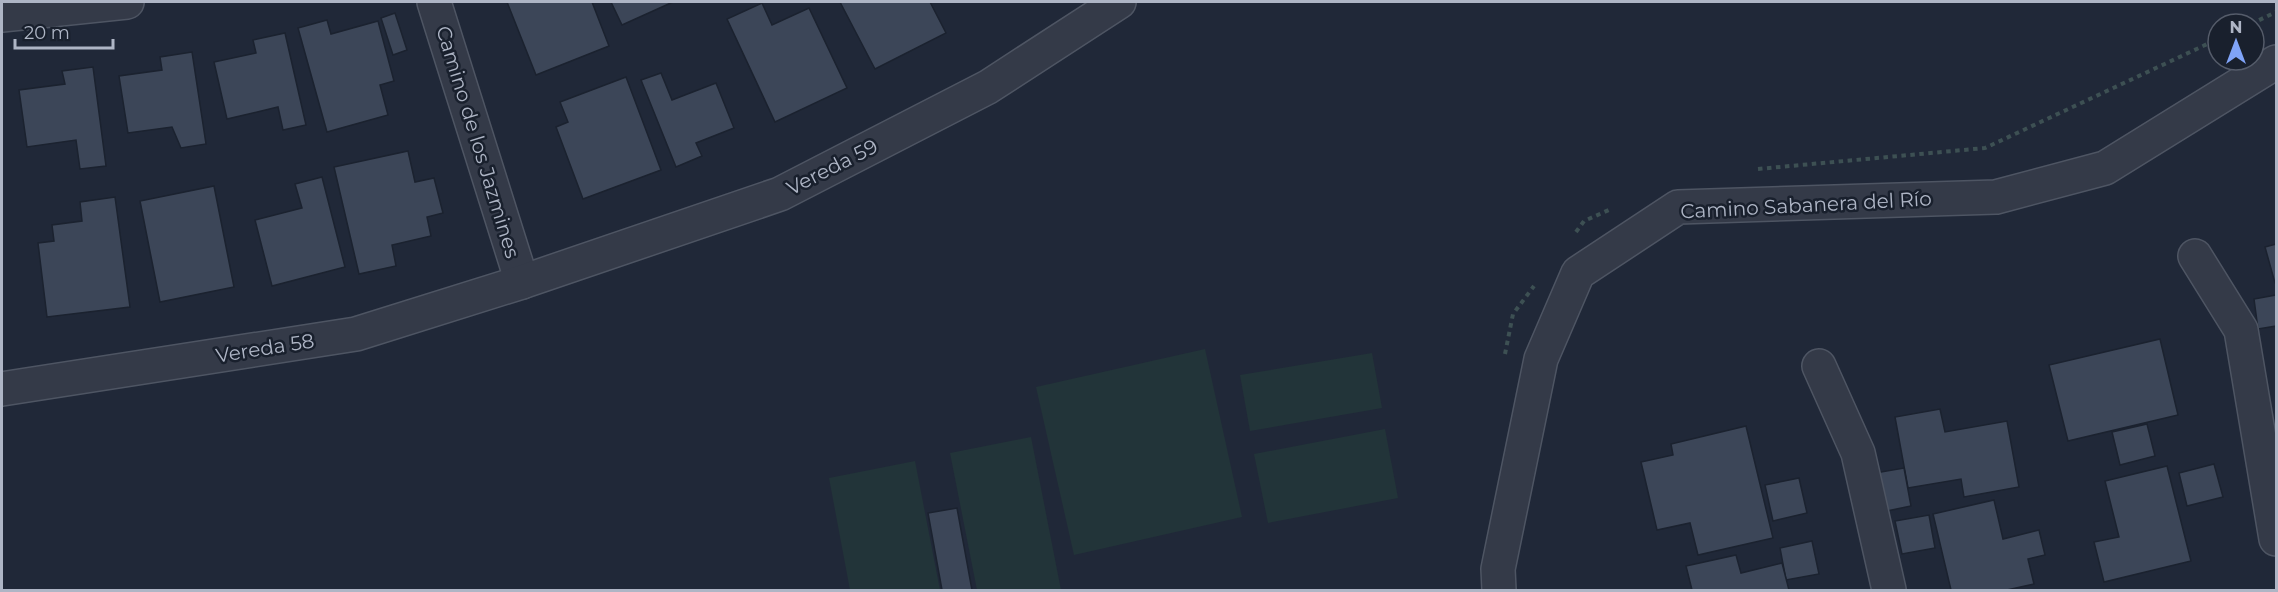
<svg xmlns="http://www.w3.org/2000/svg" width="2278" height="592" viewBox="0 0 2278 592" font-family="Montserrat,sans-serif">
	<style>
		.garden { fill: #223439 }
		.building { fill: #3c4658; stroke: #1b222f; stroke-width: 1.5 }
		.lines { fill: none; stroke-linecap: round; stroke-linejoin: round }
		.minor-casing { stroke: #4e5563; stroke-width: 36 }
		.path { stroke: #3d5053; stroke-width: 4; stroke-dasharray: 4.5 4.5; stroke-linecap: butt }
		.minor { stroke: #343a48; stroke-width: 33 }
		.labels { text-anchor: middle; stroke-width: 5; stroke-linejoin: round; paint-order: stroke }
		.street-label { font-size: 20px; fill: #aeb5c5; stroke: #19202d }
	</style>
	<rect width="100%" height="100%" fill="#202838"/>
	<g class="garden">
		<path d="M1205,349L1242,517L1074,555L1036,387Z"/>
		<path d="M1372,353L1382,408L1250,431L1240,375Z"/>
		<path d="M1385,429L1398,498L1268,523L1254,454Z"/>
		<path d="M1031,437L1061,590H977L950,453Z"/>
		<path d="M915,461L940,590H850L829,478Z"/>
	</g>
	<g class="building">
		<path d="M507,2H592L609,46L536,75Z"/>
		<path d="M611,2H673L622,25Z"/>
		<path d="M840,2H930L946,33L875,69Z"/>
		<path d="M762,3L772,25L809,8L847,88L775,122L727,19Z"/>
		<path d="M395,13L407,50L393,55L381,18Z"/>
		<path d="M327,20L331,34L378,21L394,81L380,85L388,115L327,132L298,28Z"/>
		<path d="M285,33L306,125L283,130L278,107L227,119L214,62L256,53L253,40Z"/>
		<path d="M192,52L206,144L181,148L172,127L128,133L119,76L162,70L160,57Z"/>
		<path d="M93,67L106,166L80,169L76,140L27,147L19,90L65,84L62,71Z"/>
		<path d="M661,73L672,100L716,83L734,128L696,143L702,156L676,167L641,80Z"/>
		<path d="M626,77L661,170L583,199L556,127L568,122L560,102Z"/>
		<path d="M408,151L415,182L434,178L443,213L427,217L431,236L392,245L396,266L359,274L334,167Z"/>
		<path d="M322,177L345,267L272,286L255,220L302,208L295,184Z"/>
		<path d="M214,186L234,287L160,302L140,201Z"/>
		<path d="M115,197L130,307L47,317L38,243L54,241L52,225L82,221L80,202Z"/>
		<path d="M2276,244V283H2275L2265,247Z"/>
		<path d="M2276,295V326L2258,329L2254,299Z"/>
		<path d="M2160,339L2178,415L2068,441L2049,365Z"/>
		<path d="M1940,409L1945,432L2007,421L2019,487L1964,497L1961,479L1908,488L1895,417Z"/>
		<path d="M2147,424L2155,456L2120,465L2112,432Z"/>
		<path d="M1746,426L1773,538L1698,555L1690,523L1657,530L1641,462L1673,455L1671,444Z"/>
		<path d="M2214,464L2223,497L2187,506L2179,473Z"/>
		<path d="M2167,466L2191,561L2104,582L2094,542L2119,537L2105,481Z"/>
		<path d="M1904,468L1911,506L1882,512L1875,473Z"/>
		<path d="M1799,478L1807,513L1773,521L1765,485Z"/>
		<path d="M1994,500L2003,539L2039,530L2045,555L2028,559L2034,584L2007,590H1951L1933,514Z"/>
		<path d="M957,508L972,590H942L928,513Z"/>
		<path d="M1929,515L1935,548L1902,554L1895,521Z"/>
		<path d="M1812,541L1819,574L1786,580L1780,548Z"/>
		<path d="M1736,555L1741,573L1782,563L1789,590H1692L1686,566Z"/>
	</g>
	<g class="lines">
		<g class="minor-casing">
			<g id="minor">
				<path d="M434,2L522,282"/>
				<path d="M2,15L127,2"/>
				<path d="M2195,256L2241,330L2276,539"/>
				<path d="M1819,366L1858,453L1889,590"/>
				<path d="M2,389L356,334L522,282L780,194L988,87L1119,2"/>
				<path d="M1499,590L1498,569L1541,359L1578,273L1678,207L1996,197L2105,168L2276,62"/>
			</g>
		</g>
		<g class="path">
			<path d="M2251,24L2276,12"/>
			<path d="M1758,169L1985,148L2218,39"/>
			<path d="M1576,232L1584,221L1611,209"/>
			<path d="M1505,354L1513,314L1534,286"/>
		</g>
		<use href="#minor" class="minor"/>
	</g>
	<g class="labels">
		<g class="street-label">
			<text transform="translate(478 142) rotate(73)" y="7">Camino de los Jazmines</text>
			<text transform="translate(832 167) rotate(-27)" y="7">Vereda 59</text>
			<text transform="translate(1806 205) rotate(-3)" y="7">Camino Sabanera del Río</text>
			<text transform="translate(265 348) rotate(-9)" y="7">Vereda 58</text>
		</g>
	</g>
	<rect width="2278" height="592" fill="none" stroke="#aeb5c5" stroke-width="6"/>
	<g transform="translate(2236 42)"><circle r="28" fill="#19202d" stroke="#555c6a" stroke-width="1.5"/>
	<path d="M0-4.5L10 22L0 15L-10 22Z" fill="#80a4f8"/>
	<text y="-9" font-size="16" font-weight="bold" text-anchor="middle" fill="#aeb5c5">N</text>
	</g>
	<path d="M15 39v9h98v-9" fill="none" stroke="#aeb5c5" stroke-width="3"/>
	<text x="24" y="39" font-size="18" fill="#aeb5c5" stroke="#19202d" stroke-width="4.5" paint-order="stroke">20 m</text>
</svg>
